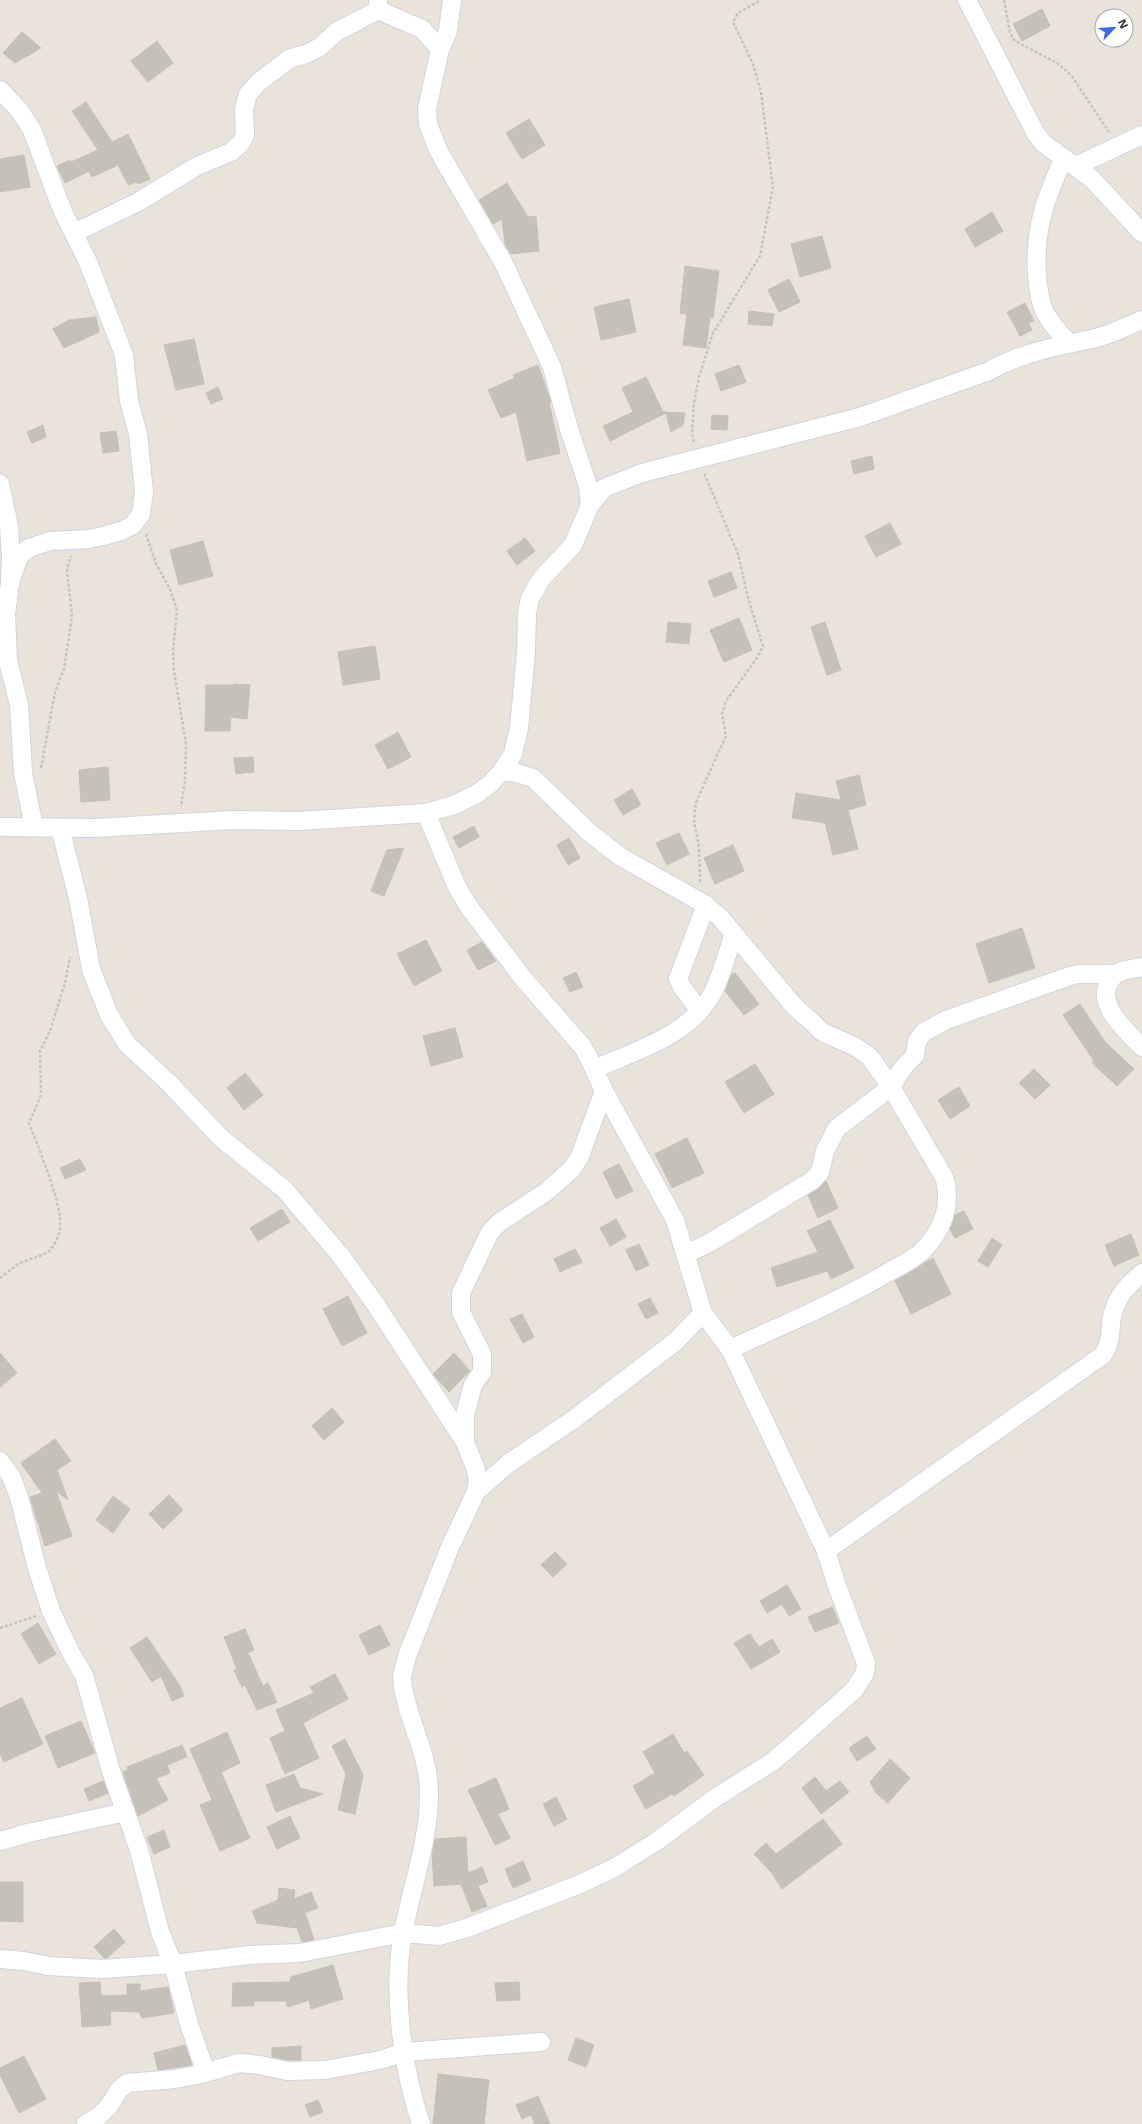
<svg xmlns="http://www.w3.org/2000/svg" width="1142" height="2124" viewBox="0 0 1142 2124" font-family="'Noto Sans',sans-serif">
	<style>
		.building { fill: #c5c1b9; stroke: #c5bfb4 }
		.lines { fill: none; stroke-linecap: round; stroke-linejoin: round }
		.street-casing { stroke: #d0d4e1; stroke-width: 20 }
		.path { stroke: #c3c3c3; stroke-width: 2.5; stroke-dasharray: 3 2; stroke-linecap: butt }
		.street { stroke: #fff; stroke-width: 18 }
	</style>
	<rect width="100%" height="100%" fill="#eae3da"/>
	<g class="building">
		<path d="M1042,9L1050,26L1022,41L1013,24Z"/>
		<path d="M22,32L41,48L15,63L3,53Z"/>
		<path d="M157,41L173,63L148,82L131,61Z"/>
		<path d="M86,102L112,142L128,134L150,179L138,184L137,182L128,185L118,165L92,177L89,171L65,183L57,166L70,160L71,162L98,150L72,111Z"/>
		<path d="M529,119L545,145L522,159L506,133Z"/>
		<path d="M24,155L30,187L0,192V159Z"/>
		<path d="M507,183L528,217L536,216L539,251L511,254L505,244L502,219L493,224L479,200Z"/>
		<path d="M992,212L1003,231L975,247L965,229Z"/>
		<path d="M822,236L831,268L800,277L791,244Z"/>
		<path d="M685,266L719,271L713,318L710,317L706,348L683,345L687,314L680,313Z"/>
		<path d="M789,279L800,302L779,312L768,290Z"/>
		<path d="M629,299L636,332L601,340L594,307Z"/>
		<path d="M1025,303L1034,321L1028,323L1032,330L1020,336L1007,312Z"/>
		<path d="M749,311L774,314L772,326L748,324Z"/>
		<path d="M96,317L99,332L64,348L53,329L69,320Z"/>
		<path d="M194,339L204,384L176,390L164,345Z"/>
		<path d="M538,365L551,402H549L560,453L527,461L516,412L501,418L488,390L515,378L513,375Z"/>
		<path d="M739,365L746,382L721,391L715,374Z"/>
		<path d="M646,377L663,412L685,413L683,425L671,432L666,413L610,441L603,426L633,412L622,388Z"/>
		<path d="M218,387L223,399L211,404L206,393Z"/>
		<path d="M712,415L728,416L727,430L711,429Z"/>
		<path d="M43,425L46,437L32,443L27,432Z"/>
		<path d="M116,431L119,451L103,453L100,433Z"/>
		<path d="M872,456L874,469L854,474L851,461Z"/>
		<path d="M890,523L901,544L876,557L865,536Z"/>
		<path d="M525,538L535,551L517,565L507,551Z"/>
		<path d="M203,541L213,576L179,585L170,550Z"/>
		<path d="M731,572L737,588L714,597L708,581Z"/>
		<path d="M739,618L752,650L724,662L710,630Z"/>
		<path d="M668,622L691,624L689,644L666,642Z"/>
		<path d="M825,622L841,670L827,675L811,627Z"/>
		<path d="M375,646L380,679L343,685L338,652Z"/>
		<path d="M234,684L250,685L247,719L231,717L230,731H205L206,685H233Z"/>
		<path d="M398,732L411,757L388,769L375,745Z"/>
		<path d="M253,757L254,772L236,774L234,758Z"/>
		<path d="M108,767L110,800L81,802L79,770Z"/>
		<path d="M859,775L866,805L848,810L858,849L833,855L825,823L792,818L796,793L841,800L836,781Z"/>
		<path d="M632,789L641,805L623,815L614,800Z"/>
		<path d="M474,826L479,837L459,848L453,837Z"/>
		<path d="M679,833L689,854L667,865L656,843Z"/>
		<path d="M569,838L580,858L568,865L557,845Z"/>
		<path d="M733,845L744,871L715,884L704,858Z"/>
		<path d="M404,848L384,896L371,891L387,850Z"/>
		<path d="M1022,928L1035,968L989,983L976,944Z"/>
		<path d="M426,940L442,971L414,986L397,954Z"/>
		<path d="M482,942L496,961L478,970L467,950Z"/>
		<path d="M576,972L583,987L570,992L563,978Z"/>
		<path d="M735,973L759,1004L744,1015L725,991L731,975Z"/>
		<path d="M1080,1004L1105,1042L1134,1069L1117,1086L1092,1063L1094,1061L1063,1015Z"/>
		<path d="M455,1028L463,1057L431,1066L423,1036Z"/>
		<path d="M755,1064L774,1094L744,1113L725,1082Z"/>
		<path d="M1034,1069L1050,1085L1035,1099L1019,1083Z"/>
		<path d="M245,1073L263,1095L244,1110L227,1088Z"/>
		<path d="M959,1087L970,1106L950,1119L938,1100Z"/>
		<path d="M687,1138L704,1173L672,1188L655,1154Z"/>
		<path d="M80,1159L86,1170L65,1179L60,1168Z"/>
		<path d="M619,1164L633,1191L616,1199L603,1172Z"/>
		<path d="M826,1181L838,1208L818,1218L808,1195Z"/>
		<path d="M282,1209L290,1222L258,1241L250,1228Z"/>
		<path d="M964,1211L973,1229L955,1238L950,1229L955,1215Z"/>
		<path d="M616,1219L626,1237L610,1246L600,1228Z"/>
		<path d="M830,1220L854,1268L831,1279L827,1271L777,1287L771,1268L818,1252L807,1231Z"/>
		<path d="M1131,1234L1139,1255L1114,1266L1105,1245Z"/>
		<path d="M992,1238L1002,1245L988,1267L978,1261Z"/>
		<path d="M639,1244L649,1265L636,1271L626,1250Z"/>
		<path d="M575,1249L582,1262L560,1272L554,1259Z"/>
		<path d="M933,1258L951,1294L911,1314L895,1281Z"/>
		<path d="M348,1296L367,1333L342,1346L323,1309Z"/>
		<path d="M650,1298L658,1313L646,1319L638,1304Z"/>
		<path d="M522,1314L534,1337L523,1343L510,1319Z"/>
		<path d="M0,1353L17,1373L0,1387Z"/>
		<path d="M454,1353L470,1371L449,1392L433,1374Z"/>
		<path d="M332,1408L344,1422L324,1440L312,1426Z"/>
		<path d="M55,1439L71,1461L57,1470L68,1500L56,1491L72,1536L45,1546L30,1497L42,1493L21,1463Z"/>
		<path d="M169,1495L183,1510L163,1529L149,1514Z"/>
		<path d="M113,1496L130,1509L113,1533L96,1520Z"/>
		<path d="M555,1552L567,1564L553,1577L541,1565Z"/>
		<path d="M787,1585L801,1609L789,1616L782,1604L767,1613L760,1601Z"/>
		<path d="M832,1607L839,1623L815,1632L808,1617Z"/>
		<path d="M38,1623L56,1654L39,1664L21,1634Z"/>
		<path d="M380,1625L390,1645L369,1655L359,1635Z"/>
		<path d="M245,1629L254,1650L248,1653L263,1686L268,1683L277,1702L257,1710L245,1685L242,1687L234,1670L237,1669L224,1637Z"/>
		<path d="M750,1634L759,1647L772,1639L780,1652L751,1669L734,1643Z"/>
		<path d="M147,1637L180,1686L184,1696L172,1701L161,1676L152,1682L130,1648Z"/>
		<path d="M335,1674L348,1699L303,1723L319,1758L285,1774L270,1738L285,1731L276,1710L314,1693L310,1687Z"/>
		<path d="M22,1698L43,1744L4,1762L0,1754V1708Z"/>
		<path d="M81,1721L95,1753L58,1768L45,1736Z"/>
		<path d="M227,1732L240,1763L221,1772L250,1838L220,1851L200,1805L212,1800L190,1749Z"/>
		<path d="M673,1734L684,1753L687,1751L704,1775L674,1796L672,1794L646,1809L633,1786L655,1773L643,1752Z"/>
		<path d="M867,1736L876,1749L857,1761L849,1748Z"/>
		<path d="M345,1739L363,1775L355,1814L338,1810L346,1774L332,1746Z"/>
		<path d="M182,1745L187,1757L167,1765L170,1773L156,1778L168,1800L138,1816L123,1772L128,1770L127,1767Z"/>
		<path d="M890,1759L910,1778L888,1803L876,1793L870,1782Z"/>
		<path d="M294,1774L300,1788L323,1794L276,1812L266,1785Z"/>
		<path d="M815,1777L826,1791L840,1781L849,1792L821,1814L802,1788Z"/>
		<path d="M496,1778L509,1809L498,1814L510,1838L495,1845L468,1790Z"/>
		<path d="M103,1781L108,1793L89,1801L84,1789Z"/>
		<path d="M556,1797L567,1819L554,1826L543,1804Z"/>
		<path d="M290,1816L300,1838L277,1849L267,1827Z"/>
		<path d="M823,1819L842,1844L782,1889L771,1872L754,1854L766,1843L776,1854Z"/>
		<path d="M164,1830L170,1847L154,1854L147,1837Z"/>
		<path d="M466,1837L468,1873L482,1867L488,1882L478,1886L487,1906L472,1912L461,1884L434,1886L432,1853L435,1839Z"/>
		<path d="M523,1861L531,1880L513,1888L505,1869Z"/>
		<path d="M0,1882H23V1922L0,1921Z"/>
		<path d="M279,1888L295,1890L294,1899L311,1892L318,1908L305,1913L314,1940L302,1942L297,1928L257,1923L252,1911L278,1900Z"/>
		<path d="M114,1929L125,1942L107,1958H104L94,1947Z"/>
		<path d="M333,1965L343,1999L311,2009L309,2000L288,2007L286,2001H254V2006H232L233,1983L290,1982L291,1977Z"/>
		<path d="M100,1982L101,1996L127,1995V1984H140V1991L168,1987L174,2013L142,2018L139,2012L110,2011L111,2025L82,2027L79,1983Z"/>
		<path d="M519,1982L520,2000L497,2001L495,1983Z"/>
		<path d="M576,2038L594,2045L586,2067L568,2060Z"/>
		<path d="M185,2045L192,2065L158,2070L154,2053Z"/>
		<path d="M301,2046V2060H288L272,2057V2048Z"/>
		<path d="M24,2056L46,2099L19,2113L0,2075V2068Z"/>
		<path d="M438,2074L489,2080L484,2124H433Z"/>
		<path d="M538,2096L550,2124H535L531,2115L522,2119L516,2105Z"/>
		<path d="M318,2100L323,2112L310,2117L305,2105Z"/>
	</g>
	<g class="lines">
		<g class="street-casing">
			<g id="street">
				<path d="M452,0L448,31L440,49L427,109L428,124L438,150L503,262L552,367L569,429L588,486L590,505"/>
				<path d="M967,0L1036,134L1043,143L1092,179L1142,233"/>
				<path d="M378,10L422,29L440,49"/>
				<path d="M0,90L20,111L32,130L63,212L88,262L124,355L129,401L138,434L144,492L141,514L133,525L121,531L103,536L89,539L50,541L29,548L19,556L10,583"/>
				<path d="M1064,158C1045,198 1034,230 1037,275C1038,286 1039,298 1043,308C1048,321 1059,332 1068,342"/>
				<path d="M1076,166L1142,135"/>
				<path d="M74,233L138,202L197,166L231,152L241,143L245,135L244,109L248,94L259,82L289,59L306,54L320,47L336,32L378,10V0"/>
				<path d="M0,484L9,526L11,557L10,583L6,614L8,661L19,705L23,773L34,827"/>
				<path d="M502,771L517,773L533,778L591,834L621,857L699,901L719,916L794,1006L813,1023L822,1032L856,1047L870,1057L891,1087L945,1179C951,1205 944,1226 927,1246C916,1259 901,1265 887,1273C836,1303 783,1325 730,1349"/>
				<path d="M0,827L95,828L233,820L298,821L426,813L454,805L475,795L490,784L502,771L513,754L519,728L526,653L527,613L530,598L542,578L573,545L590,505L604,488L642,473L860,417L989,371C1022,352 1059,346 1096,338C1112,334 1127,326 1142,320"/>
				<path d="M60,828L78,898L91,969L109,1015L127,1044L169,1083L221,1138L284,1189L341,1256L376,1305L465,1442L476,1470L478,1480L476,1492"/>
				<path d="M1142,967C1134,969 1122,969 1115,975C1089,999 1126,1031 1142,1047"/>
				<path d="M699,1010L682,987L678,979L706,905"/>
				<path d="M594,1069C635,1051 689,1036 712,994C722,975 727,953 734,934"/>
				<path d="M686,1254L709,1243L813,1180L820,1172L825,1151L837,1128L891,1087L902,1069L915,1055L917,1041L924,1032L946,1020L1064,978L1077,974H1116"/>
				<path d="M465,1441V1415L473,1385L482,1372V1354L461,1312V1293L490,1232L500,1222L546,1192L572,1169L580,1156L604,1091"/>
				<path d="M0,1461L11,1476L19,1497L37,1568L51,1611L71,1653L84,1675L111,1771L139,1850L160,1932L173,1964L189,2024L203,2064L201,2074"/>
				<path d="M826,1551L1103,1355C1114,1338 1108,1330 1113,1313C1117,1296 1129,1284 1142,1273"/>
				<path d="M0,1841L28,1833L126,1812"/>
				<path d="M0,1959L24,1961L48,1966L102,1969L173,1964L250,1955L300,1953L403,1933L439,1936L467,1928L580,1884L614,1868L657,1841L715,1798L772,1762L791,1746L854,1690L865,1673L866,1663L836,1583L826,1551L730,1349L703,1313L675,1220L604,1091L589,1058L582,1046L522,977L469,907L457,887L426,813"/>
				<path d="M86,2124L99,2116L109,2106L119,2090L127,2083L175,2079L201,2074L239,2063L260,2065L287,2071L325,2070L380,2060L405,2052L541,2042"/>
				<path d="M421,2124C402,2067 392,1992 403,1933C412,1886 429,1841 429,1793C428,1751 410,1726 403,1688L402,1677L407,1656L450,1547L476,1492L509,1463L574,1419L675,1342L703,1313"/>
			</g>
		</g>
		<g class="path">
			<path d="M1004,0L1010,33L1015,41L1057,63L1071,75L1109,132"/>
			<path d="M694,442L692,434L694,403L699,377L713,333L760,256L773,187L761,92L753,64L733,22L738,13L761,0"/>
			<path d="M146,534L156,564L170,589L177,610L173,650L174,671L186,744L185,781L181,807"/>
			<path d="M41,768L55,692L64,669L72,616L67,569L71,556"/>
			<path d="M700,882L699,847L694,822L696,802L726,736L722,714L726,701L757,658L763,646L748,598L738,554L704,473"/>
			<path d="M0,1278C7,1273 14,1266 22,1262C32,1258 42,1257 50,1250C55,1245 59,1236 60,1228C63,1205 38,1147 29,1123L41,1095L40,1051L50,1031L65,983L70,957"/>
			<path d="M0,1628L36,1616"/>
		</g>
		<use href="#street" class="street"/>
	</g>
	<g transform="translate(1114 28) rotate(65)"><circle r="19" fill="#ffffff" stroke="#a9a9a9"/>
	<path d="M0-3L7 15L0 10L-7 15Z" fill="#3f68f2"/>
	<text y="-6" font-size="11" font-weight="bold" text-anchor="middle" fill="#282828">N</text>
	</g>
</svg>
